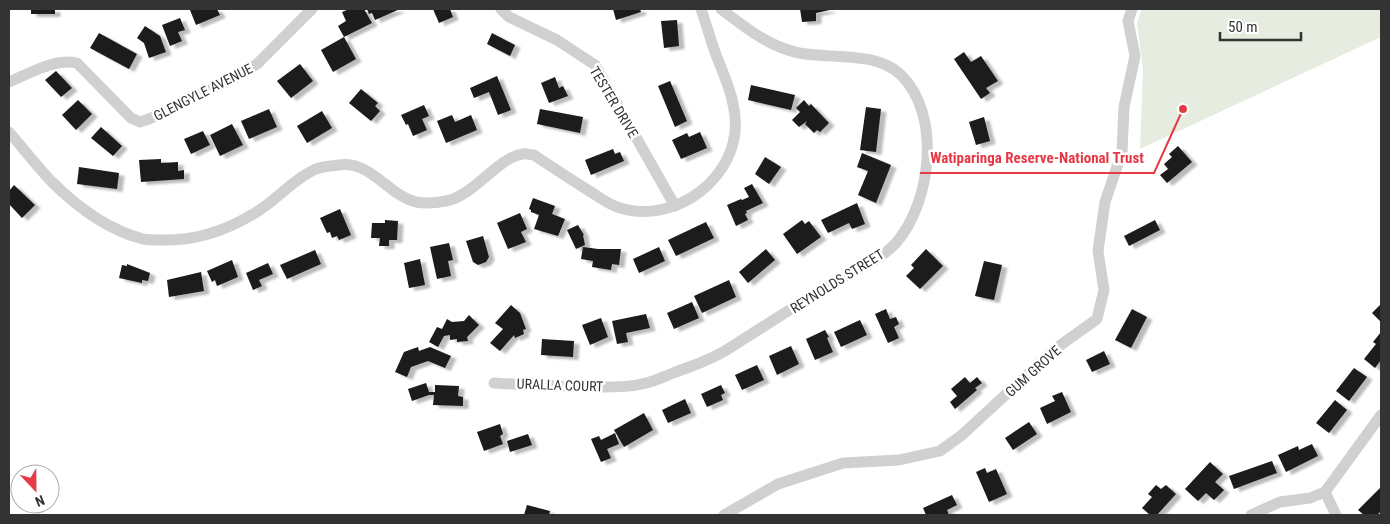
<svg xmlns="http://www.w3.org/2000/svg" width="1390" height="524" viewBox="0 0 1390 524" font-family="'Roboto Condensed',sans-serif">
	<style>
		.green { fill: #e6ecdf }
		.building { fill: #1a1a1a; filter: url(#shadow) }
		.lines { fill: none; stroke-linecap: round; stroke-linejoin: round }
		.minor { stroke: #d0d0d0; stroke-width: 11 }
		.labels { text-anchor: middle; stroke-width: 5; stroke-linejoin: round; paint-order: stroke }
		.street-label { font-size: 14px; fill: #333; stroke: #fff }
		.leader { fill: none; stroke: #e63946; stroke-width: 2 }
		.callout-dot { fill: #e63946; stroke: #fff; stroke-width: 2 }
		.callout-label { font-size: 15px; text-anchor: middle; font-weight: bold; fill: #e63946; stroke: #fff; stroke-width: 5; stroke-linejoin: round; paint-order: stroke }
	</style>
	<defs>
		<filter id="shadow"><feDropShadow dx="5.5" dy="3" stdDeviation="1" flood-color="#0004"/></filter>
	</defs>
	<rect width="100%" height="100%" fill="#fff"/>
	<path class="green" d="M1142,9H1381V37L1140,149L1143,70L1137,23Z"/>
	<g class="building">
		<rect x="31" y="9" width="24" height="5"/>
		<path d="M193,9H217L220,15L196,25L190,10Z"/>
		<path d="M349,9H364L372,23L344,37L338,26L346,21L342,12Z"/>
		<path d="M367,9H400L375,20L372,13L369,14Z"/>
		<path d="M433,9H450L453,17L439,23Z"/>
		<path d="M613,9H640L641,12L616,20Z"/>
		<path d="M800,9H830V10L816,13V21L802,22Z"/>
		<path d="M180,18L185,30L178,32L182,41L170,46L162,25Z"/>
		<path d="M677,20L679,46L664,48L661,21Z"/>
		<path d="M145,26L160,36L166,52L149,58L144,43L137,38Z"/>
		<path d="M99,33L137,54L129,69L90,48Z"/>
		<path d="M492,33L515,45L510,56L487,44Z"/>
		<path d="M344,37L356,59L333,72L321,50Z"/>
		<path d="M964,52L971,62L981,56L998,81L986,88L990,93L981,99L954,59Z"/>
		<path d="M300,64L313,81L291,98L277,81Z"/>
		<path d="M56,71L72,88L61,97L45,80Z"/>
		<path d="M497,76L511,110L498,115L489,92L474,98L470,88Z"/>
		<path d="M555,77L559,88L563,86L568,96L549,103L541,83Z"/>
		<path d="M670,81L687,121L675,127L658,86Z"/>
		<path d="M751,85L795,95L791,110L748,100Z"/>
		<path d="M361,89L378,103L375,106L380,111L371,121L349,103Z"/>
		<path d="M78,100L92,114L76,130L62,115Z"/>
		<path d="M804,100L809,106L811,104L829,123L820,132L817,130L814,133L805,124L807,121L799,127L792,120L800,112L796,108Z"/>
		<path d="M424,105L429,116L422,119L427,130L413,136L408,124L406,125L401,115Z"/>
		<path d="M866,107L881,109L876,152L860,150Z"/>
		<path d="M269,109L277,127L249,139L241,121Z"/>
		<path d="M540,109L583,117L580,133L537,124Z"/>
		<path d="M322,111L332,128L307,143L297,126Z"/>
		<path d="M452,115L455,122L471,115L477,130L446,143L437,121Z"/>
		<path d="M984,117L990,141L976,145L969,122Z"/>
		<path d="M232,124L243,145L220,156L210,135Z"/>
		<path d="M101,127L122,146L113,156L91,138Z"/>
		<path d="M203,131L210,145L191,154L184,139Z"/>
		<path d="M700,132L707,148L681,159L672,140L687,133L689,137Z"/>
		<path d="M1178,146L1192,162L1167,183L1160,175L1168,169L1164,164L1172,157L1169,154Z"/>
		<path d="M613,149L615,154L620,152L624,161L591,175L585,160Z"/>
		<path d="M862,153L891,165L876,203L858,195L868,171L857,167Z"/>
		<path d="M765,157L781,167L769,184L755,174Z"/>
		<path d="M161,159V163L178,162V171L184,170V179L141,182L139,160Z"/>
		<path d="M79,167L119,173L117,189L77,184Z"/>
		<path d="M752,184L763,203L746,211L747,213L745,214L748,220L736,226L727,205L741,199L742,200L749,197L744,188Z"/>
		<path d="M14,185L35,205L22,218L9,204V191Z"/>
		<path d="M533,198L555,206L552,214L565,219L558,236L534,229L539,215L531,212V210L529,209Z"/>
		<path d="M857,203L865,224L852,229L849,223L828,233L821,220Z"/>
		<path d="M340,209L351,235L339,240L337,236L332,238L330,232L327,233L320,218Z"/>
		<path d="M520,213L527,229L521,232L526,242L508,249L497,223Z"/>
		<path d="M385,220L398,221L397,240H389V246H379L380,238H371L372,223H385Z"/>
		<path d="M802,220L805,224L809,221L821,237L797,254L783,234Z"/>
		<path d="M1155,220L1160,230L1129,246L1124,236Z"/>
		<path d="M706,222L714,238L676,256L668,240Z"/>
		<path d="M578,225L584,235H583L585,245L576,249L567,230Z"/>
		<path d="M483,236L489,257L486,262L478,265L473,262L466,241Z"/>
		<path d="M449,243L453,260L448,261L451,276L437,279L430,247Z"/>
		<path d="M583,247L598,249H621L619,265L612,264L611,270L592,267L593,261L581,259Z"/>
		<path d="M659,247L665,261L639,273L633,259Z"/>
		<path d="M766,249L775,260L748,283L739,272Z"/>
		<path d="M926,249L943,266L920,289L906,276L914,268L911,265Z"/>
		<path d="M315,250L321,264L287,279L280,265Z"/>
		<path d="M420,259L425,285L409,288L404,263Z"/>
		<path d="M232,260L238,277L217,286L215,280L212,282L207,271Z"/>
		<path d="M984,261L1002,265L994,300L975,296Z"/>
		<path d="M268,263L273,274L259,280L262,286L253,290L246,273Z"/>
		<path d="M127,264L150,273L148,281L142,280V283L119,278L122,265L127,266Z"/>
		<path d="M201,272L204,291L169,297L167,280Z"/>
		<path d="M729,280L736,297L702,313L694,296Z"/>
		<path d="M692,302L699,318L674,329L667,313Z"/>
		<path d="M511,305L520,313L526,329L523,330L524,334L515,338L514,335L500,351L490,343L503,329L495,323Z"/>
		<path d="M1380,305L1381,306V322L1372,313Z"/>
		<path d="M886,309L890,319L896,317L899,324L894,327L899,338L888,343L875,314Z"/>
		<path d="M1132,309L1147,317L1131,348L1115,340Z"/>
		<path d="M646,314L650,328L626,333L628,342L617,344L612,321Z"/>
		<path d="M469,315L479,325L467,337L468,341L457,342V339L450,340V335L444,336L438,347L429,342L437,327L442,329L447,319L452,322L464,321Z"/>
		<path d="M601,318L608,337L590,345L582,325Z"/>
		<path d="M860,320L867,335L841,347L834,332Z"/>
		<path d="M825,330L829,337L827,338L833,352L815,360L806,339Z"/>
		<path d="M1381,332V360L1375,368L1364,359L1376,344L1373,342Z"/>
		<path d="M542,339L574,341L573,357L541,355Z"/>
		<path d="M791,346L799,364L777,375L769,356Z"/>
		<path d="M418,347L419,351L430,347L451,356L445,368L428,361L411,367L407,377L395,372L404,352Z"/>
		<path d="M1104,351L1110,364L1092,372L1086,360Z"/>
		<path d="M757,365L764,380L742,390L735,375Z"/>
		<path d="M1354,368L1367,377L1349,401L1336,391Z"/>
		<path d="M965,377L970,383L977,377L982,383L975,388L977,390L955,409L950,402L957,396L951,389Z"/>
		<path d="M426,383L429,392H435V385L459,386L458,396L463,397V406L433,405L434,395H429L412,401L408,389Z"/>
		<path d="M721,385L725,393L721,395L723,400L707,407L701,394Z"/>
		<path d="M1062,392L1071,412L1047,424L1040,408L1055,401L1052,396Z"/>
		<path d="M685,399L691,413L668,423L662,410Z"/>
		<path d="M1335,400L1347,410L1329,433L1316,423Z"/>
		<path d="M644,413L653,430L624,447L614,430Z"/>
		<path d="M1029,422L1037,434L1013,450L1005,438Z"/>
		<path d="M500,424L503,434L500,436L503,444L484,451L477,432Z"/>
		<path d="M615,433L619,444L607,449L611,458L601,462L591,439L599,436L601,440Z"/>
		<path d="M528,434L532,445L510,452L507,441Z"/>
		<path d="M1312,444L1318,456L1286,472L1278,455L1298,446L1299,450Z"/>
		<path d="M1272,461L1277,473L1234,489L1229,476Z"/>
		<path d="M1210,462L1223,474L1215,482L1224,490L1214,500L1206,493L1198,501L1185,489Z"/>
		<path d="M985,468L987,473L996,469L1007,494L989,502L976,472Z"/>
		<path d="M1156,485L1161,489L1166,485L1176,494L1157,515H1150L1142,508L1152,497L1148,494Z"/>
		<path d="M1381,487V511L1377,515H1364L1358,510Z"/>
		<path d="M952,495L957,505L947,510L949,515H926L923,508Z"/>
		<path d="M527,505L550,511L549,515H524Z"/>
	</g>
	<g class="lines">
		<g class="minor">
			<path d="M501,9L509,17L557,40L595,65L675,206"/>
			<path d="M9,82C29,74 54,58 77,63L131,118L140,122L149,119L237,77L257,64L312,9"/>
			<path d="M9,132C23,148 36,165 51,181C76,206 108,230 143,239C149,240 156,240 162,240C196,241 226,231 255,213C277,200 293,179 316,169C323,166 332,166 339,165C370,160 388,195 416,202C426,204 436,203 446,201C474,196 498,157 523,154C526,153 530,155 534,155C553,168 572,180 591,192C599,197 608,204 617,207C674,227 741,177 735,117C733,94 723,73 715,52C710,38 706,23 701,9"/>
			<path d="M494,383C526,385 557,386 589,387C607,387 625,388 642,384C653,382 663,377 673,373C686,368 699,364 711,358C725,352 737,343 750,335C777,318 803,301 830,285C853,271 877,263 896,243C931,203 942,115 901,75C877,51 831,59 799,53C769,47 745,27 721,9"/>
			<path d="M1325,492L1381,415"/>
			<path d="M724,515L778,484L843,463L899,460L940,451L962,435L1055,349L1097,319L1104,290L1098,251L1105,202L1122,152L1124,107L1135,56L1128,21L1132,9"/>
			<path d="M1251,515L1280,502L1310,498L1325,492L1336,515"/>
		</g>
	</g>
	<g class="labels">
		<g class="street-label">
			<text transform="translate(203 92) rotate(-27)" y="5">GLENGYLE AVENUE</text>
			<text transform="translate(614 102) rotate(59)" y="5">TESTER DRIVE</text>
			<text transform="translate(837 281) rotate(-32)" y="5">REYNOLDS STREET</text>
			<text transform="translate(1033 371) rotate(-42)" y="5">GUM GROVE</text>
			<text transform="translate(560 385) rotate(2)" y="5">URALLA COURT</text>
		</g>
	</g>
	<path class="leader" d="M1183 109L1154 173H920"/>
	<circle class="callout-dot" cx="1183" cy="109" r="5"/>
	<g class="callout-label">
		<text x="1037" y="163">Watiparinga Reserve-National Trust</text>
	</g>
	<rect width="1390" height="524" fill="none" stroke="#333333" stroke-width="20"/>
	<g transform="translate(35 489) rotate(158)"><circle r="24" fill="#ffffff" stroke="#adadad"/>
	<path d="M0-4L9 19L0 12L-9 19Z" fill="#e63946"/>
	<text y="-8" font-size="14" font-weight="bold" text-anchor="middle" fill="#333333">N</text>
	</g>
	<path d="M1220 32v8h81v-8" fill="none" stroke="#333333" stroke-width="2.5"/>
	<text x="1228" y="32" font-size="15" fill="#333333" stroke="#ffffff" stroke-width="4" paint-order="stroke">50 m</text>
</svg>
